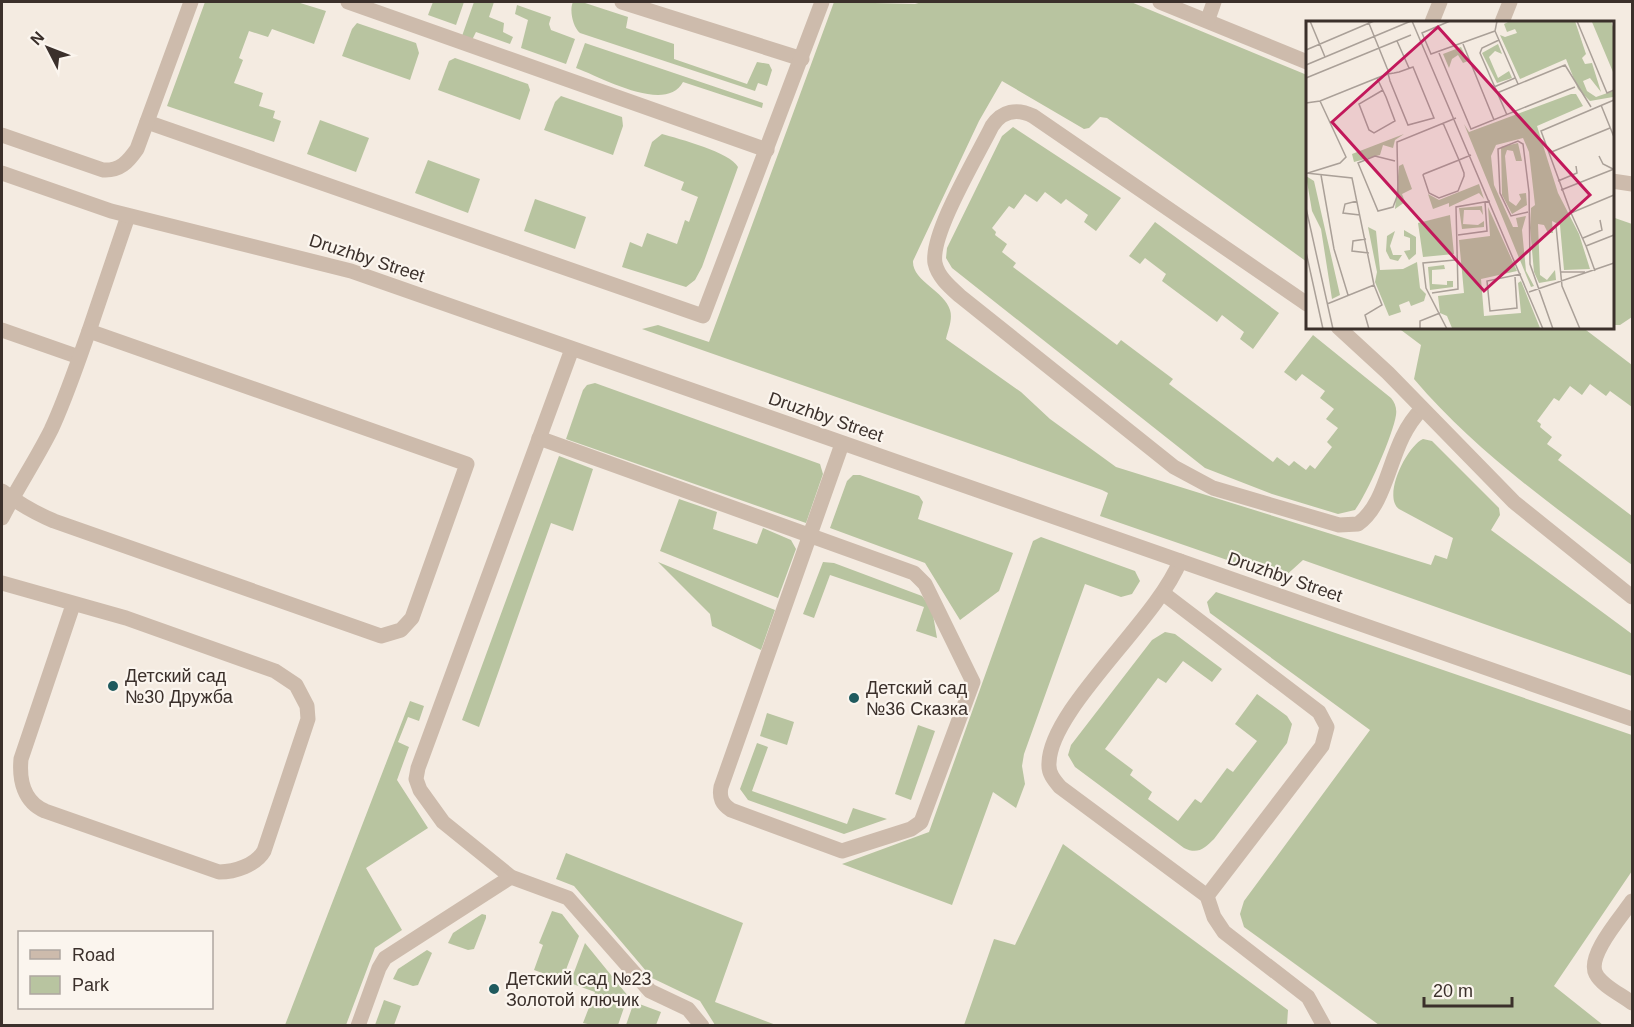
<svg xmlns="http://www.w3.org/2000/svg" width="1634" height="1027" viewBox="0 0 1634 1027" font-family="Helvetica,sans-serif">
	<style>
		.green { fill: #b8c4a0 }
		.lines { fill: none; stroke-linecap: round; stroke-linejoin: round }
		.lane { stroke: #cdbbac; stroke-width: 15 }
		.street { stroke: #cdbbac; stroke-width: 15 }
		.poi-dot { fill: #1f5a5e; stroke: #fbf5ee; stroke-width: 2 }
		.labels { text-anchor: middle; stroke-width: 4.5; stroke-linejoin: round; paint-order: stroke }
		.street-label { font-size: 18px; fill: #3b302b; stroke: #fbf5ee }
		.poi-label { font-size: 18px; fill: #3b302b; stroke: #fbf5ee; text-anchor: start }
		.inset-road { fill: none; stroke: #aaa098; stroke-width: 1.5 }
		.view { fill: #c2185b; fill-opacity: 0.15; stroke: #c2185b; stroke-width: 3 }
		.inset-edge { fill: none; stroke: #3b302b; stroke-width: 3 }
	</style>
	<rect width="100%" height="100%" fill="#f4ebe1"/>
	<g class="green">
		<path d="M205,2H297L326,11L314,44L272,29L268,37L249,31L239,58L243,60L234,83L263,93L259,106L275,111L273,118L281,121L274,142L167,106Z"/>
		<path d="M433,2H464L456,25L428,15Z"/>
		<path d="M474,2H494L489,17L504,23L503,32L513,37L510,44L476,32L472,40L462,36Z"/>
		<path d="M573,2H582L628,17L626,28L674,44V59L747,84L757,62L769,64L772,70L767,86L758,83L755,91L580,33C573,27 569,10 573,2Z"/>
		<path d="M834,2L915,4L922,2H1131L1307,75V262L1107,118L1100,117L1089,128L1084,129L1002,81L979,121L913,261C912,281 945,291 950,310C953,319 948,330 946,339L1021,392L1050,419L1116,467L1431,565L1435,555L1447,559L1453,538L1399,509C1382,496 1407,446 1423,439L1432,441L1499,508L1500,515L1491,530L1632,634V676L1303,560L1282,579L1100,516L1108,493L1102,490L642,329L658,325L709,342Z"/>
		<path d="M517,5L551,17L549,24L551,30L575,39L566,64L521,48L528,20L515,14Z"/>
		<path d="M357,23L416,43L419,53L410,80L342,56L352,29Z"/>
		<path d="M585,43L763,103L762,108L683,82C666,114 603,78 576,68Z"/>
		<path d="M455,58L528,84L530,90L520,120L438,90L449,61Z"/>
		<path d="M561,96L622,117L623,126L613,155L544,130L555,102Z"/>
		<path d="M320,120L369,138L356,172L307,154Z"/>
		<path d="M1013,127L1121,198L1096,231L1084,222L1088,215L1066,199L1061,204L1045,192L1037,202L1025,194L1014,209L1009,206L992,228L996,232L995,235L1007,244L1002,252L1016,263L1013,267L1117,345L1121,340L1173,379L1169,384L1273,462L1277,457L1289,466L1294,461L1306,470L1310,465L1315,469L1332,447L1327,442L1338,428L1326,419L1334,409L1320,398L1325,391L1302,374L1296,381L1284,372L1313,335L1391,398C1395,403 1397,408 1396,415C1393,435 1367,494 1355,510L1338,514L1272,494L1205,468L952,268L946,258L947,248L1002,136Z"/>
		<path d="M662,134C679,139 730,152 738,167L702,267L695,280L686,287L622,267L630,242L642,247L647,233L677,244L685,220L689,222L698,197L681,190L684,182L644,166L652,142Z"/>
		<path d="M428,160L480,179L468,213L415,193Z"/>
		<path d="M535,199L586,217L575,249L524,231Z"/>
		<path d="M1612,217L1632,224V317L1620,325H1612Z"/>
		<path d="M1155,222L1279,313L1253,349L1240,339L1244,332L1222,315L1217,322L1162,281L1166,274L1145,258L1140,264L1129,256Z"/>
		<path d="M1397,327H1588L1586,330L1632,365V407L1610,391L1606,396L1590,384L1582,395L1570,386L1559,401L1554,398L1537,421L1541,424L1540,427L1552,437L1547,444L1562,455L1558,460L1632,516V565C1555,507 1477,453 1414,379L1421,345Z"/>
		<path d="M595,383L820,464L823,474L806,523L566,439L583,390L587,385Z"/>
		<path d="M559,456L593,469L573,531L551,523L479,727L462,720Z"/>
		<path d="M853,475H860L919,496L923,502L918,519L1013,553L999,591L960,620L925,563L830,528L847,481Z"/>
		<path d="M679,499L717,512L713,529L757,544L763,528L791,540L796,549L778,598L660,551Z"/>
		<path d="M1041,537L1135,571L1140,581L1132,594L1121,597L1085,584L1024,754L1022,766L1025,784L1016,808L993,792L952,905L842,864L929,832L1033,541Z"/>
		<path d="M658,562L775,610L761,650L712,626L710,614Z"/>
		<path d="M823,562L834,563L922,596L932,609L937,638L916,631L924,607L830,575L814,618L803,614Z"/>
		<path d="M1216,592L1632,735V871L1554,986L1603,1025H1379L1244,927L1240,914L1244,901L1370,730L1210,613L1207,602Z"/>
		<path d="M1165,632L1175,634L1222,669L1212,682L1183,661L1166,683L1158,678L1105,749L1133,770L1130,775L1152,792L1148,799L1178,821L1195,799L1201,803L1227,768L1233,772L1257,741L1235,724L1257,694L1287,716L1292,724L1287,743L1214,839C1205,848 1198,855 1184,848L1075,767L1068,755L1071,745L1152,640Z"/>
		<path d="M410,701L424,706L419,721L408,717L398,742L409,747L397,780L428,828L366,868L402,930L375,948L346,1025H285Z"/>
		<path d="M767,713L794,722L787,745L760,736Z"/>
		<path d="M918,725L935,731L911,800L895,794Z"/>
		<path d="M757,743L768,747L752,791L847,824L853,808L887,819L844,834L748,800L740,789Z"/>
		<path d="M1063,844L1288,1010L1287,1025H964L994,939L1015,945Z"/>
		<path d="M566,853L743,923L715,1002L776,1025H715L700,1001L652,978L574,886L556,879Z"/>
		<path d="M552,911L562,914L579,936L562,980L534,970L543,945L539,943Z"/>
		<path d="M482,914L486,915V918L474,949L468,950L448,943L453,933Z"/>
		<path d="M585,943L628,996L618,1025H592L583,1023L595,992L570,983Z"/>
		<path d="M427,950L432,953L418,985L413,986L393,979L398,969Z"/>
		<path d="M384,1000L401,1006L394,1025H375Z"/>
		<path d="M634,1002L661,1012L656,1025H626Z"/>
	</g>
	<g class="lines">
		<g class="lane">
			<path d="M348,2L767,150"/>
			<path d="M622,2L802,59"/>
			<path d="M1160,2L1307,62"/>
			<path d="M1208,19L1214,2"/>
			<path d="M1432,22L1440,2"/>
			<path d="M1502,22L1510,2"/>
			<path d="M147,122L703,316L822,2"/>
			<path d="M2,135L103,170C120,171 128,162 137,149L191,2"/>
			<path d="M1612,181L1632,184"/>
			<path d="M1307,304L1033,116C1017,108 1002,111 992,126C978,155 930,234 935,263C938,277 950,287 960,296L1174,467L1213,488L1339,525L1358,524C1391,500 1388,442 1422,409"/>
			<path d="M1338,327L1388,373L1514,502L1632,597"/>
			<path d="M2,330L79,357"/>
			<path d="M89,331L128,216"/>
			<path d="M572,349L418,768L416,779L420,790L443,822L511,877L568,898L650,991L688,1009L702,1026"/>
			<path d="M539,438L914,573L925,584L973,682L921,822L911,829L842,851L731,810C722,804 719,798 721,787L842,444"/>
			<path d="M2,491C18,503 35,513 54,521L381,636L401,630L412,618L467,464L89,331C77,364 66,398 51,430C36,460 17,488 2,518"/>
			<path d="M1180,561C1157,620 1050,709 1049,763C1048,773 1054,780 1060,787L1207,896L1214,917L1224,932L1308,997L1324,1026"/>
			<path d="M2,583L126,618L275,671L296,685L307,706L308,719L264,851C256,865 235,872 219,872L45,811C24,802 19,780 21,759L73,605"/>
			<path d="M1164,594L1319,712L1327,727L1322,746L1207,896"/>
			<path d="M1632,901C1622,916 1586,956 1596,974C1602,986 1622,995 1632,1003"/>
			<path d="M358,1026L379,968L385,958L511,877"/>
		</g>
		<path class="street" d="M2,173L111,211L351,271L1632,719"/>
	</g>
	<g class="poi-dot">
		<circle cx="113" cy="686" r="6"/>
		<circle cx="854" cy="698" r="6"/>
		<circle cx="494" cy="989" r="6"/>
	</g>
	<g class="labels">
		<g class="street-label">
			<text transform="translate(367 258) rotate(18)" y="6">Druzhby Street</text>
			<text transform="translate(826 417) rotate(19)" y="6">Druzhby Street</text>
			<text transform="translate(1285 577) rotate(19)" y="6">Druzhby Street</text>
		</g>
		<g class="poi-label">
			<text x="125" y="682">Детский сад<tspan x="125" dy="21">№30 Дружба</tspan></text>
			<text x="866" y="694">Детский сад<tspan x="866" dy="21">№36 Сказка</tspan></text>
			<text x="506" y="985">Детский сад №23<tspan x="506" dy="21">Золотой ключик</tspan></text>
		</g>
	</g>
	<g transform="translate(1306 21)">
		<rect width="308" height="308" fill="#f4ebe1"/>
		<path d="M204,0H269L280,33L276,37L279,43L286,42L295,71L284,57L277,60L281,70L290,76L307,70V76L284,80L272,68L260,38L214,58L194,14L199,16L211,12L209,8L201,11L198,3ZM305,0L307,6V51L286,1ZM192,23L196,33L189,30L183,36L192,57L203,50L206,57L191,62L176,32ZM155,26L162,40L157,42L152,34L146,38L143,47L137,33ZM265,73H270L277,85L231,105L252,172L273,213L284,248L258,249L254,204L246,200L247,212H242L238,204L232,203L234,254L241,259L249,249L250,259L233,262L228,251L224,207L225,187L229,184L223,131L217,117L190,124L185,135L188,164L207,206H212L210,197L220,195L216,209L220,250L228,265L225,266L158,103L163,111ZM98,113L89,119L87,127L77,124L74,134L48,141L46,133ZM212,122L216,140H210L207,130L201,129L199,135L203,180L210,185L215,178L213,173L220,172L221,184L206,193L196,174L195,126ZM97,143L106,168L96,173L99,181L89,188L93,145ZM0,155L8,160L34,274L26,278L15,208L6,190ZM173,163L178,178L173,172L143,186V182L127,188L122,173L133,179ZM176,185L177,194L174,189H158L157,203L172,204L178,200V206L156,208L153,187ZM182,186L211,250L175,258L178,295L215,292L212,262L215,260L234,307H146L141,295L134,292L132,275L158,272L153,219L184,215ZM144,194L148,233L117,236L112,202ZM62,206L70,210L74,249L97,248L111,241L114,267L120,273L118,280L105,285L103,280L93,284L95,291L83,295L69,261L71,251ZM98,209L110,216V233L103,239L98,230L104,229V217L98,215ZM89,210L84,225L87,234H96L92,240L84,238L80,230L81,215ZM138,244L139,248L126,249V263L141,264V260H147V266L124,269L122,246Z" fill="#b8c4a0"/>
		<path class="inset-road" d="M4,0L19,36M106,0L237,308M144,0L116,12L125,33L189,10M191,0L189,10L212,63M271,0L301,72L308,69M193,19L176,27L174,32L201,94M91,20L103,47M157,23L188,99M0,29L68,0M133,32L165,108L269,66M0,44L105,0M0,57L105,14M71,57L80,76L89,100L68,112L63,109L53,83L77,69M188,66L209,57M191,72L259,44L285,86M308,79L235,110L265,192L308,174M0,82L14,80L71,57L79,54L82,53L88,52L93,51L107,46L128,97L102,104L84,60L83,56L82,53V49L81,47L62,0M295,84L308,116M137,102L153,139L158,152V155L152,170L133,177L123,172L117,154L118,153L153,139L165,134M243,132L304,107M293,135L297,143L307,148M89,140L69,135L52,142L72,190L87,186L92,173L91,121L150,97M0,152L46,157L68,264L76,284L59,294L63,308M2,152L34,142L40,136L14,80M15,154L28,228L42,274M252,160L271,152L270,145M255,169L308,148M51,180L39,183L37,192L54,194M0,187L27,308M222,191L205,195L194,172L192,128L212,120L217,123L223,171L224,243L247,308M265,192L280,225M250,205L256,265L274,308M152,214L181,210L179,181M277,217L296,209L294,199M60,218L47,220L46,230L63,232M0,231L17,308M289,250L280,225L308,214M255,251H279M209,256L211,287L184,290L181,260L215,253M223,271L308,242M126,272L152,268L150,186L184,180M21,283L68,264M114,308V300L134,292M141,308L120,267L117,242L149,239"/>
		<path class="view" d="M132,6L284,174L178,270L26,101Z"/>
		<rect width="308" height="308" class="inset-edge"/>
	</g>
	<rect width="1634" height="1027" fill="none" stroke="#3b302b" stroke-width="6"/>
	<rect x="18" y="931" width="195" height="78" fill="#fbf5ee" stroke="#aea6a0" stroke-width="1.5"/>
	<rect x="30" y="950" width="30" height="9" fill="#cdbbac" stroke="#aea6a0" stroke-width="1.5"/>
	<text x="72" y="961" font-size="18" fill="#3b302b">Road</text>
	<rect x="30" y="976" width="30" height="18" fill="#b8c4a0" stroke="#aea6a0" stroke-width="1.5"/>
	<text x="72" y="991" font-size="18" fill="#3b302b">Park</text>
	<g transform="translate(48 48) rotate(312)" stroke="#fbf5ee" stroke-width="4.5" paint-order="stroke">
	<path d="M0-4.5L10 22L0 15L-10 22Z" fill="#3b302b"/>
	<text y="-9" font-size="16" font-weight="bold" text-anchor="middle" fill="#3b302b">N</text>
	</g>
	<path d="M1424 997v9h88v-9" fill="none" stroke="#3b302b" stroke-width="3"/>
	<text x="1433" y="997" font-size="18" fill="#3b302b" stroke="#fbf5ee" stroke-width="4.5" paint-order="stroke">20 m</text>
</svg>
